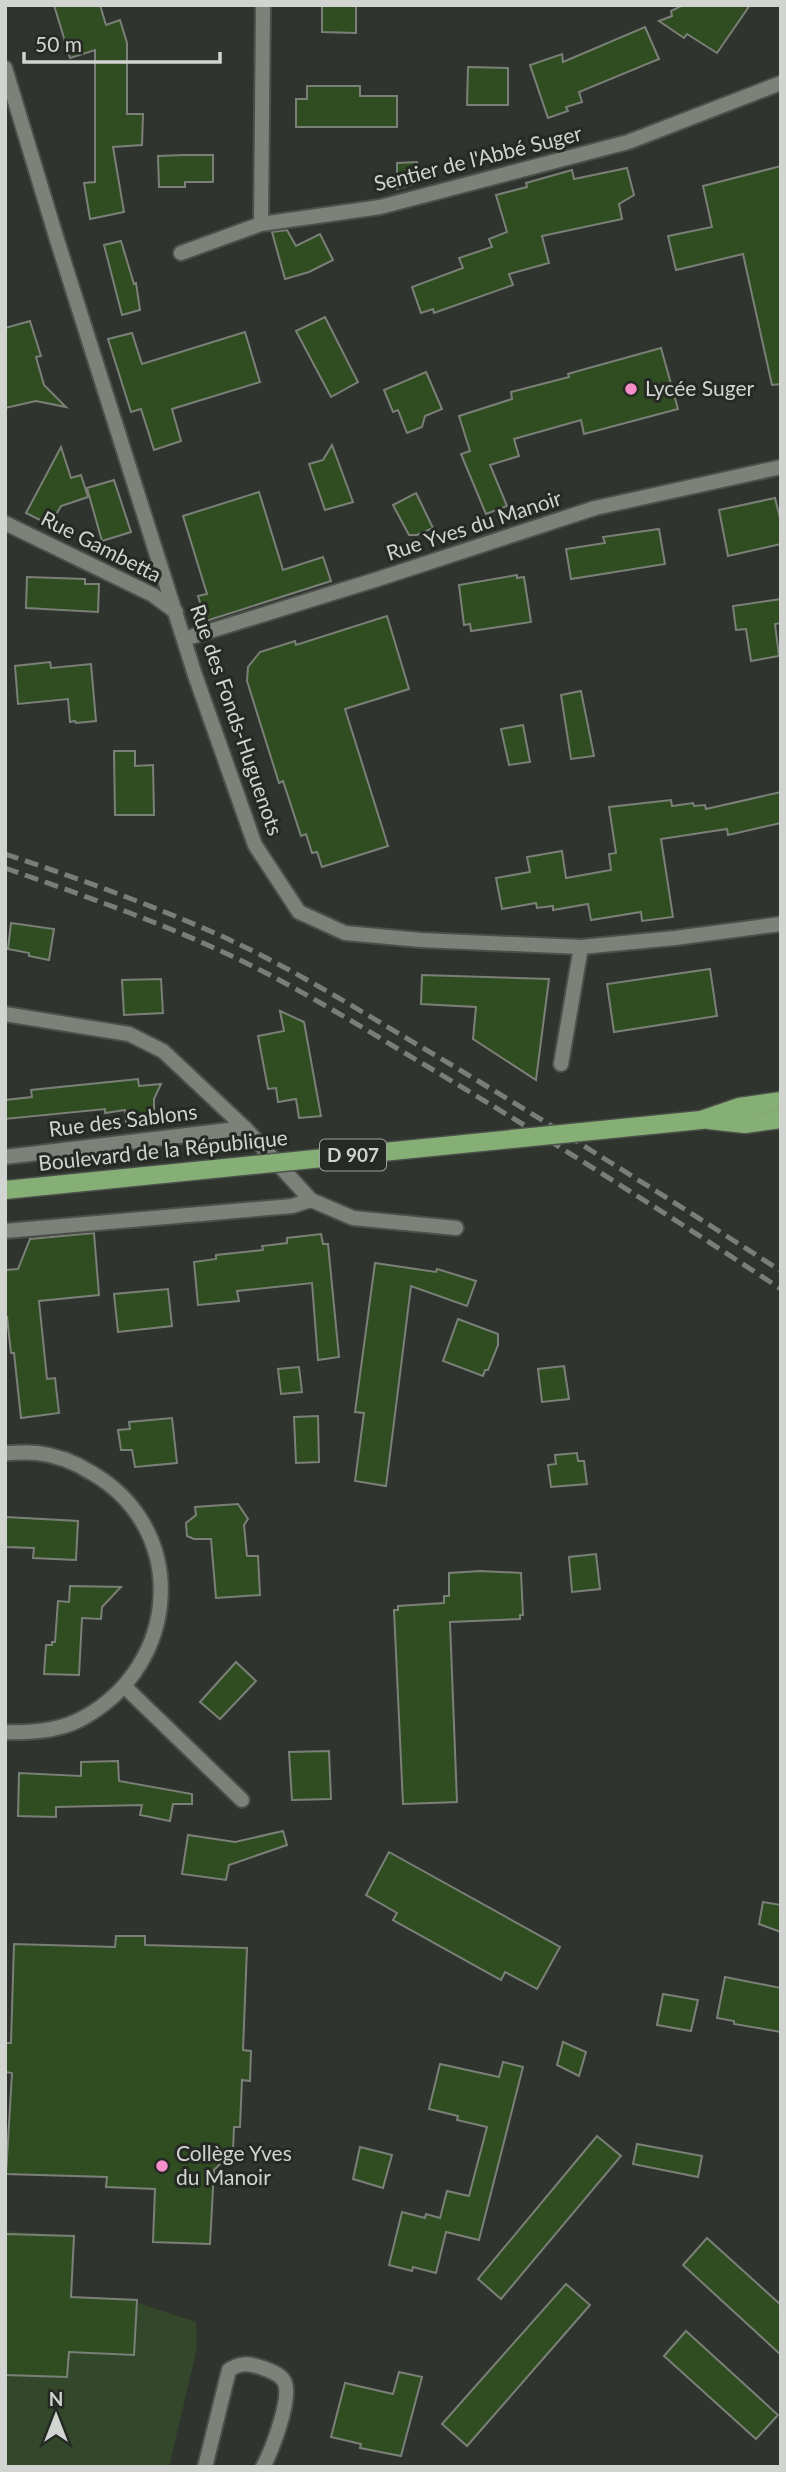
<svg xmlns="http://www.w3.org/2000/svg" width="786" height="2472" viewBox="0 0 786 2472" font-family="Lato,sans-serif">
	<style>
		.green { fill: #33482b }
		.building { fill: #304d22; stroke: #7a8078; stroke-width: 2 }
		.lines { fill: none; stroke-linecap: round; stroke-linejoin: round }
		.minor-casing { stroke: #4c504a; stroke-width: 18 }
		.primary-casing { stroke: #4c504a; stroke-width: 21 }
		.minor { stroke: #7c817a; stroke-width: 14 }
		.primary { stroke: #86af75; stroke-width: 18 }
		.rail { stroke: #7a7d78; stroke-width: 5; stroke-dasharray: 14 7; stroke-linecap: butt }
		.primary-bridge-casing { stroke: #4c504a; stroke-width: 21; stroke-linecap: butt }
		.primary-bridge { stroke: #86af75; stroke-width: 18 }
		.poi-dot { fill: #f98fca; stroke: #262a24; stroke-width: 2.5 }
		.labels { text-anchor: middle; stroke-width: 6; stroke-linejoin: round; paint-order: stroke }
		.shield { fill: #262a24; stroke: #9ea19c; stroke-width: 2 }
		.shield-label { font-size: 19px; font-weight: bold; fill: #d1d4d0 }
		.street-label { font-size: 21px; fill: #d1d4d0; stroke: #262a24 }
		.poi-label { font-size: 21px; fill: #d1d4d0; stroke: #262a24; text-anchor: start }
	</style>
	<rect width="100%" height="100%" fill="#30342e"/>
	<path class="green" d="M5,2231L74,2236L72,2297L135,2302L196,2322L197,2347L169,2467H5Z"/>
	<g class="building">
		<path d="M54,5H100L106,25L120,20L127,43V114H143L142,145L113,147L124,212L90,219L84,183L95,182V50L70,58Z"/>
		<path d="M322,5H356V33L322,32Z"/>
		<path d="M683,5H750L717,53L687,34L684,38L659,21L672,16L671,11Z"/>
		<path d="M645,27L659,59L579,92L582,102L566,107L568,111L548,118L530,65L562,54L563,62Z"/>
		<path d="M468,67L508,68V105H467Z"/>
		<path d="M307,86H360V96H397V127H296V99H307Z"/>
		<path d="M184,155H213V182H185V187H159L158,156Z"/>
		<path d="M417,162V183L397,189V163Z"/>
		<path d="M781,166V384L772,385L743,254L676,270L668,236L712,227L703,186Z"/>
		<path d="M627,168L634,195L619,204L622,219L542,236L549,263L509,274L513,285L434,313L433,309L421,313L412,287L463,268L459,258L492,247L489,239L507,232L496,195L527,187L526,183L572,170L574,179Z"/>
		<path d="M287,230L296,246L320,234L333,260L309,272L285,279L272,232Z"/>
		<path d="M121,241L134,284L136,283L140,310L122,315L104,245Z"/>
		<path d="M325,317L358,382L331,397L296,331Z"/>
		<path d="M30,321L41,356L36,357L44,385L66,407L36,401L5,408V328Z"/>
		<path d="M245,332L260,382L172,409L181,441L154,450L141,409L131,412L108,339L132,333L142,364Z"/>
		<path d="M661,348L678,409L584,434L581,420L514,439L519,456L490,465L507,506L486,514L461,454L470,451L459,416L512,399L511,392L569,377L568,374L578,371Z"/>
		<path d="M426,372L442,409L425,416L422,427L407,433L398,410L393,412L384,390Z"/>
		<path d="M332,445L353,502L325,510L309,464L323,460Z"/>
		<path d="M61,447L71,478L81,475L88,497L61,506L50,525L26,513Z"/>
		<path d="M114,480L131,532L102,541L87,488Z"/>
		<path d="M259,492L283,570L323,557L331,581L206,621L198,596L207,594L183,516Z"/>
		<path d="M416,493L433,528L417,535H409L393,505Z"/>
		<path d="M775,498L781,522V544L728,556L719,510Z"/>
		<path d="M659,529L665,564L571,579L566,549L605,543L603,537Z"/>
		<path d="M517,575V578L524,577L531,622L471,631L470,624L464,625L459,585Z"/>
		<path d="M27,577L85,579V584H99L98,612L26,608Z"/>
		<path d="M781,599V623L775,624L779,656L751,661L746,629L736,630L733,606Z"/>
		<path d="M387,616L409,689L345,709L388,846L322,867L317,852L312,853L306,834L301,836L283,781L279,783L247,681L248,667L260,652L295,641L296,645Z"/>
		<path d="M50,662L51,668L91,664L96,721L76,723L75,721L70,722L68,699L18,704L15,666Z"/>
		<path d="M581,691L594,756L571,759L561,695Z"/>
		<path d="M523,725L530,762L509,765L501,729Z"/>
		<path d="M114,751H135V766L153,765L154,815H115Z"/>
		<path d="M781,792V823L728,835L727,829L661,839L673,917L642,921L641,912L591,920L588,904L553,910V906L537,908L536,903L502,909L496,878L530,872L527,857L562,851L566,878L611,870L609,854L616,853L609,807L671,800L672,806L693,803L694,806L705,805L706,809Z"/>
		<path d="M11,923L54,929L49,960L29,956V953L8,949Z"/>
		<path d="M710,969L717,1016L614,1032L607,984Z"/>
		<path d="M422,975L549,979L536,1080L473,1039L476,1007L421,1004Z"/>
		<path d="M161,979L163,1013L124,1015L122,980Z"/>
		<path d="M280,1011L304,1022L321,1116L299,1118L296,1099L278,1102L276,1088L268,1089L258,1036L284,1031Z"/>
		<path d="M138,1079L139,1086L161,1084L154,1099V1110H147L148,1120L126,1122L125,1110L105,1113V1109L5,1119V1100L32,1097L31,1090Z"/>
		<path d="M94,1233L99,1295L39,1301L47,1379L55,1378L59,1413L21,1418L14,1353H11L7,1317H5V1270L18,1269L30,1239Z"/>
		<path d="M321,1234L323,1244H328L339,1357L318,1360L312,1283L237,1291L239,1301L198,1305L194,1262L216,1259V1255L263,1250L262,1246L287,1243V1238Z"/>
		<path d="M375,1263L436,1272L437,1269L476,1281L467,1306L411,1286L386,1486L355,1481L364,1413L355,1412Z"/>
		<path d="M168,1289L172,1326L118,1332L114,1294Z"/>
		<path d="M458,1319L498,1334V1345L488,1370H485L483,1376L443,1361Z"/>
		<path d="M564,1366L569,1399L542,1402L538,1369Z"/>
		<path d="M299,1367L302,1392L281,1394L278,1369Z"/>
		<path d="M318,1416L319,1462L296,1463L294,1417Z"/>
		<path d="M172,1418L177,1463L135,1467L132,1450H121L118,1430L130,1429L129,1422Z"/>
		<path d="M577,1453L578,1461H584L587,1484L551,1487L548,1465L556,1464L555,1455Z"/>
		<path d="M238,1504L248,1519L244,1525L247,1556H258L260,1595L216,1598L211,1539H194L187,1536L186,1523L196,1515L195,1507Z"/>
		<path d="M6,1517L78,1521L76,1560L33,1558L34,1548L6,1547Z"/>
		<path d="M596,1554L600,1589L572,1592L569,1557Z"/>
		<path d="M480,1571L521,1573L523,1615H520V1619L450,1622L457,1802L403,1804L394,1610H398V1606L444,1603V1596H449V1573Z"/>
		<path d="M70,1586L121,1587L102,1607L101,1619L82,1618L79,1675L44,1674L46,1645H52V1642H55L58,1601L69,1602Z"/>
		<path d="M236,1662L256,1681L220,1719L200,1702Z"/>
		<path d="M329,1751L331,1799L292,1800L289,1752Z"/>
		<path d="M118,1761L119,1781L192,1794V1804H173L170,1821L140,1815L142,1805L56,1807V1817L18,1816L19,1773L81,1776V1762Z"/>
		<path d="M283,1831L287,1845L229,1865L226,1880L182,1874L188,1835L235,1842Z"/>
		<path d="M389,1852L560,1947L537,1989L505,1972L501,1980L393,1920L397,1913L366,1895Z"/>
		<path d="M763,1902L781,1905V1932L759,1924Z"/>
		<path d="M116,1936H145V1945L247,1948L243,2050L251,2051L250,2081L242,2080L240,2127H234L233,2151L214,2170L210,2244L153,2242L155,2189L106,2187L107,2177L6,2174L12,2073L5,2072V2043H11L14,1944L115,1947Z"/>
		<path d="M725,1977L781,1988V2032L734,2024V2021L717,2018Z"/>
		<path d="M663,1994L698,2000L691,2031L657,2025Z"/>
		<path d="M563,2042L586,2052L579,2076L557,2065Z"/>
		<path d="M503,2062L523,2067L479,2240L446,2232L436,2273L413,2267L412,2271L389,2265L402,2212L425,2218L426,2214L440,2218L447,2191L469,2196L487,2127L457,2120L458,2116L429,2109L440,2064L499,2077Z"/>
		<path d="M597,2136L621,2156L501,2299L478,2279Z"/>
		<path d="M637,2144L702,2156L698,2177L633,2164Z"/>
		<path d="M360,2147L392,2155L383,2188L353,2179Z"/>
		<path d="M5,2234L74,2236L71,2297L137,2300L134,2355L69,2352L67,2377L5,2375Z"/>
		<path d="M707,2238L781,2305V2355L683,2265Z"/>
		<path d="M566,2284L590,2305L467,2446L442,2424Z"/>
		<path d="M686,2331L778,2415L756,2439L664,2356Z"/>
		<path d="M399,2372L422,2377L401,2456L360,2448L361,2444L331,2437L345,2383L393,2394Z"/>
	</g>
	<g class="lines">
		<g class="minor-casing">
			<g id="minor">
				<path d="M5,68L58,243L195,675L255,845L299,912L345,933L421,940L581,947L675,938L781,924"/>
				<path d="M261,224L263,5"/>
				<path d="M181,253L261,224L380,207L628,142L781,83"/>
				<path d="M5,523L153,595L176,612"/>
				<path d="M184,639L378,579L595,508L781,467"/>
				<path d="M5,1014L129,1034L163,1051L245,1128L311,1200L353,1218L456,1228"/>
				<path d="M561,1064L581,947"/>
				<path d="M5,1157L245,1128"/>
				<path d="M5,1231L292,1206L311,1200"/>
				<path d="M5,1453C16,1453 27,1452 37,1453C57,1455 76,1463 92,1473C190,1530 180,1665 83,1718C60,1731 31,1733 5,1732"/>
				<path d="M125,1687L242,1800"/>
				<path d="M205,2467L229,2370C240,2363 247,2363 260,2367C268,2370 279,2373 284,2381C293,2397 271,2452 263,2467"/>
			</g>
		</g>
		<g class="primary-casing">
			<g id="primary">
				<path d="M701,1120L739,1107L781,1101"/>
				<path d="M708,1120L745,1124L781,1119"/>
			</g>
		</g>
		<use href="#minor" class="minor"/>
		<use href="#primary" class="primary"/>
		<g class="rail">
			<path d="M5,854C80,879 155,906 228,939C301,973 370,1017 440,1058C555,1127 668,1198 781,1271"/>
			<path d="M5,868C79,894 152,919 223,952C297,986 366,1030 435,1071C552,1141 667,1214 781,1289"/>
		</g>
		<g class="primary-bridge-casing">
			<path id="primary-bridge" d="M5,1190L701,1120"/>
		</g>
		<use href="#primary-bridge" class="primary-bridge"/>
	</g>
	<g class="poi-dot">
		<circle cx="631" cy="389" r="7"/>
		<circle cx="162" cy="2166" r="7"/>
	</g>
	<g class="labels">
		<rect class="shield" x="320" y="1139.5" width="66" height="31" rx="5"/>
		<g class="shield-label">
			<text x="353" y="1162">D 907</text>
		</g>
		<g class="street-label">
			<text transform="translate(478 159) rotate(-14)" y="7">Sentier de l'Abbé Suger</text>
			<text transform="translate(474 526) rotate(-18)" y="7">Rue Yves du Manoir</text>
			<text transform="translate(101 547) rotate(27)" y="7">Rue Gambetta</text>
			<text transform="translate(236 720) rotate(71)" y="7">Rue des Fonds-Huguenots</text>
			<text transform="translate(123 1121) rotate(-7)" y="7">Rue des Sablons</text>
			<text transform="translate(163 1151) rotate(-6)" y="7">Boulevard de la République</text>
		</g>
		<g class="poi-label">
			<text x="645" y="396">Lycée Suger</text>
			<text x="176" y="2161">Collège Yves<tspan x="176" dy="24">du Manoir</tspan></text>
		</g>
	</g>
	<rect width="786" height="2472" fill="none" stroke="#d1d4d0" stroke-width="14"/>
	<g transform="translate(56 2416)" stroke="#262a24" stroke-width="5" paint-order="stroke">
	<path d="M0-5L12 26L0 18L-12 26Z" fill="#d1d4d0"/>
	<text y="-10" font-size="19" font-weight="bold" text-anchor="middle" fill="#d1d4d0">N</text>
	</g>
	<path d="M24 52v10h196v-10" fill="none" stroke="#d1d4d0" stroke-width="3.5"/>
	<text x="35" y="52" font-size="21" fill="#d1d4d0" stroke="#262a24" stroke-width="5" paint-order="stroke">50 m</text>
</svg>
